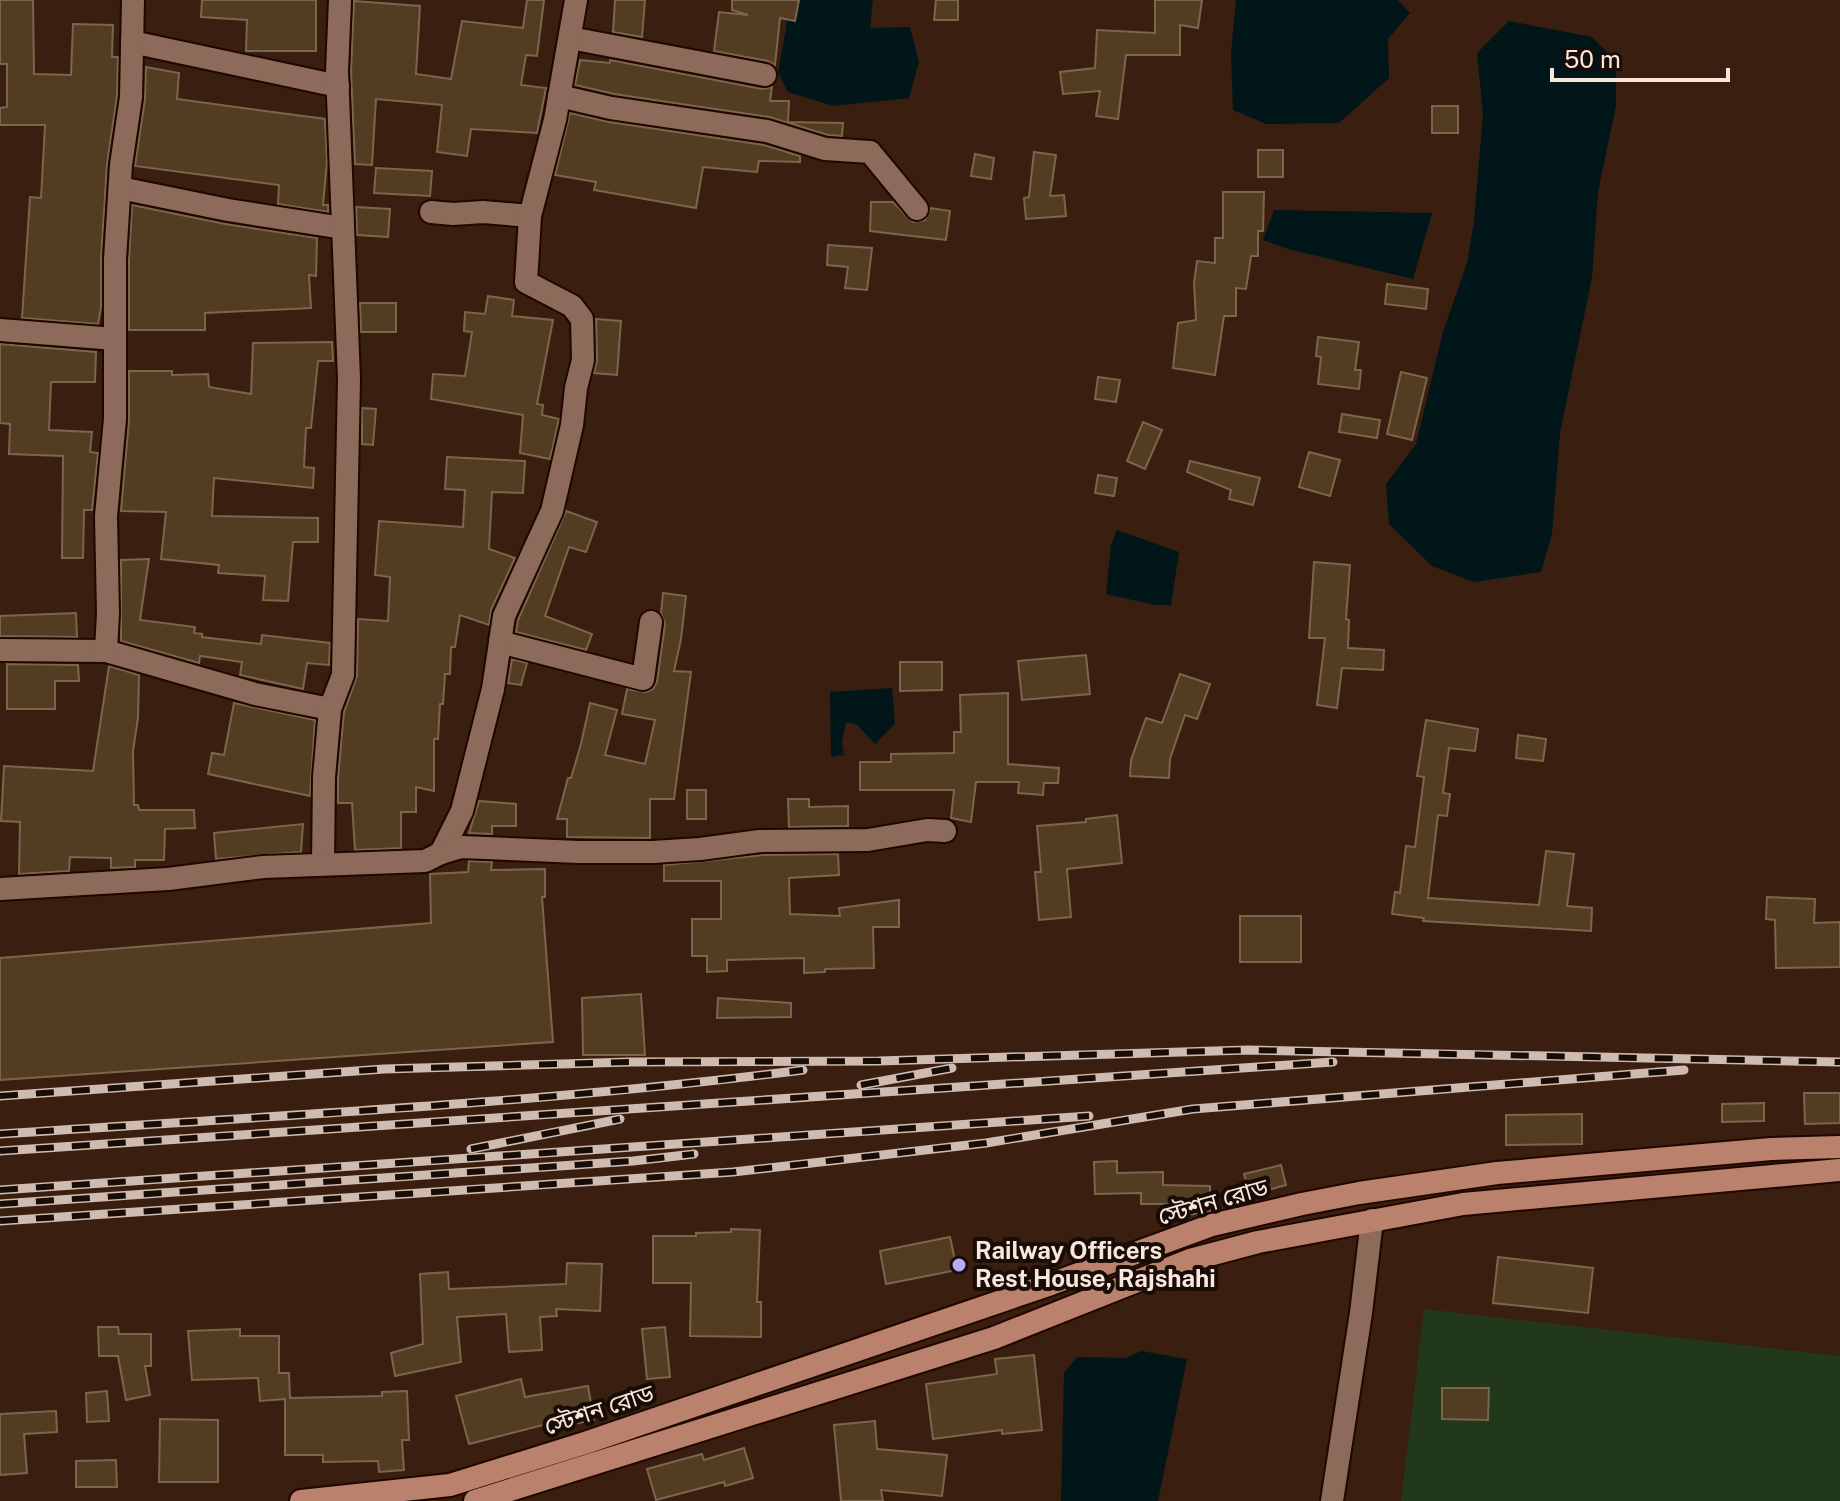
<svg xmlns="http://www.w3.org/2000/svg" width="1840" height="1501" viewBox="0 0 1840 1501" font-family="'Public Sans','Noto Sans Bengali',sans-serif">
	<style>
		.green { fill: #21381a }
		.water { fill: #001618 }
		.building { fill: #523d23; stroke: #7c664b; stroke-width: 2 }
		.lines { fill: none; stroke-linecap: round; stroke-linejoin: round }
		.minor-casing { stroke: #200700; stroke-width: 26 }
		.primary-casing { stroke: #200700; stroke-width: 26 }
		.minor { stroke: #8c6b5b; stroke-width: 22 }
		.primary { stroke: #ba816c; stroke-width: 22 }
		.rail-casing { stroke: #d0bbb1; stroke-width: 9 }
		.rail { stroke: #180c06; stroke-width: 6; stroke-dasharray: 18; stroke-linecap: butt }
		.poi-dot { fill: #bca9f5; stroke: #180c06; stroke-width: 3 }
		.labels { text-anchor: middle; stroke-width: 8; stroke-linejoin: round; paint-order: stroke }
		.street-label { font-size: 24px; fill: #f9e6dd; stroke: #180c06 }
		.poi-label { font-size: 24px; font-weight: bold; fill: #f9e6dd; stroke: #180c06; text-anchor: start }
	</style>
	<rect width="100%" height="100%" fill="#3a1e10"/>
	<path class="green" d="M1424,1309L1840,1356V1501H1401Z"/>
	<g class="water">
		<path d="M788,0H873L870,28L910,27L919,62L909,98L833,106L788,92L778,73L786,28Z"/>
		<path d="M1236,0H1398L1410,13L1388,39L1389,78L1339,123L1266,124L1233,110L1231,53Z"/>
		<path d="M1509,21L1592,37L1616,61V106L1598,192L1592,277L1560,433L1552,534L1541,572L1474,582L1432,566L1389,524L1386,484L1416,444L1443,332L1467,263L1474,221L1483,114L1477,53Z"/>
		<path d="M1274,210L1432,213L1413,279L1288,249L1263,240Z"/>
		<path d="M1117,530L1179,552L1171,605H1155L1106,594L1111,545Z"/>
		<path d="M892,688L895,724L875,744L857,725L846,722L842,743L844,755L831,757L830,692Z"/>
		<path d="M1141,1351L1187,1359L1158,1501H1061L1064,1373L1077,1357L1126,1358Z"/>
	</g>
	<g class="building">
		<path d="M0,0H33L34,74L71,75L73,24L113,25L112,57H118L117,96L107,164L101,258V307L98,324L22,318L30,197L41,198L45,125H0V108L7,107V64H0Z"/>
		<path d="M202,0H316V51H246L247,20L201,17Z"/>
		<path d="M527,0H544L537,56L526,55L521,85L546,88L537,133L471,129L467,156L437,152L442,105L376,99L372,165L355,164L351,71L354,1L420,6L416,74L451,79L462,21L523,28Z"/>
		<path d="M615,0H645L642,37L613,32Z"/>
		<path d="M732,0H799L795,21L780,18L775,65L768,61L714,51L719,12L748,15L732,10Z"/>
		<path d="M936,0H958V20H934Z"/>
		<path d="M1155,0H1202L1198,28L1180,25V55H1126L1118,119L1096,116L1100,91L1063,94L1060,72L1095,68L1097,30L1155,33Z"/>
		<path d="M580,60L610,63V60L762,89L772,87L770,101H789L788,122L843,123L842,136L828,135L769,117L614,94L575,85Z"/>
		<path d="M146,67L179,73L177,99L325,119L327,162L323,205H328V212L278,204L279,185L135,166L145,99Z"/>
		<rect x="1432" y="106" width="26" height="27"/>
		<path d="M570,113L609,122L764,145L800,156V162L759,161L757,172L703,167L696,208L594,190L596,182L555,175Z"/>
		<rect x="1258" y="150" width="25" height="27"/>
		<path d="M1034,152L1056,155L1050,196L1064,195L1066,216L1026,219L1024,198L1029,197Z"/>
		<path d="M975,154L994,158L991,179L971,176Z"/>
		<path d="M376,168L432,171L430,196L374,193Z"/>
		<path d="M1223,192H1264L1263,231H1258V256H1251L1246,289L1236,288V316H1224L1215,375L1173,368L1178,323L1196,320L1194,283L1197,261L1215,263V238H1223Z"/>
		<path d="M871,202H893L913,222L925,220L931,208L950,211L946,240L870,231Z"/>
		<path d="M132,205L225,224L317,238L316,276L309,275L311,308L205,313V330H129V259Z"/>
		<path d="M356,207L390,209L388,237L357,235Z"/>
		<path d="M828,245L872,248L867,290L845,288L848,267L827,265Z"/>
		<path d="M1387,284L1428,289L1426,309L1385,304Z"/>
		<path d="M488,296L514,300L512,316L553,320L537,404L543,405L542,415L559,419L550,459L520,453L523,415L431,399L433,374L465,376L472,332L464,331L465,312L485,314Z"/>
		<path d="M360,303H396V332H361Z"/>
		<path d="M596,319L621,321L617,375L594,373L597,360Z"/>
		<path d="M1318,337L1359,342L1355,370H1361L1359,389L1318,384L1321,357L1316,356Z"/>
		<path d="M332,342L333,361H318L311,428H306L304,467L314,468L313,488L214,478L212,516L318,518V542H293L288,601L263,600L265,576L218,573L219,565L161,559L166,512L121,511L129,420V371H172V375L208,374L209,387L251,394L253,343Z"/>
		<path d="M0,344L96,352L95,382H51L49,430L92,432L90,452L98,453L92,510H84L83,558H62L63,456L9,454L10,424L0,423Z"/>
		<path d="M1401,372L1427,378L1412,440L1387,434Z"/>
		<path d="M1098,377L1120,380L1116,402L1095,399Z"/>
		<path d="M362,408L376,409L373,445L362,444Z"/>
		<path d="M1342,414L1380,420L1377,438L1339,432Z"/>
		<path d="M1143,422L1162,430L1145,469L1127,461Z"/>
		<path d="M1309,452L1340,460L1330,496L1299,487Z"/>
		<path d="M447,457L525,461L523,493L492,492L489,549L515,558L491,610L489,625L460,615L455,647H451L450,674H445L443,704H440L438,739H434V791L416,787V812H401V848L355,850L352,803H338V778L344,712L357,676L358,619L388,621L390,577L375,575L379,521L463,527L465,490L445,489Z"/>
		<path d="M1190,461L1260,478L1253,505L1229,499L1231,490L1187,472Z"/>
		<path d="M1098,475L1117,478L1114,496L1095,493Z"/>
		<path d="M566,511L597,522L586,552L569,547L545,616L592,634L586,650L516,632L518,620Z"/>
		<path d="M149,559L140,620L195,627L194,633L202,634V637L261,644L262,635L330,643L329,665L307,663L303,689L240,675L242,662L200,656L199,663L121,641V560Z"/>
		<path d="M1314,562L1350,565L1346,619L1349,620L1348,648L1384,650L1383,670L1342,668L1337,708L1317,705L1325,638H1309Z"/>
		<path d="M663,593L686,596L681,639L674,671L691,672L674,799H650V838L567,837V819H557L568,778H571L581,744L590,703L617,710L605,755L645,764L655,720L622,714L627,689L646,692L653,689L657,682L665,624L661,613Z"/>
		<path d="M76,613L77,637L0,636V616Z"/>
		<path d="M1086,655L1090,694L1022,700L1018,661Z"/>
		<path d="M512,659L527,663L521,685L508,683Z"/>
		<path d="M900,662H942V690L900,691Z"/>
		<path d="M7,664L78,665L79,681H55V709H7Z"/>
		<path d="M109,666L139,675L138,718L133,751L134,805H138L139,810H194L195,828L165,829L164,860H135V867L111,868V858L70,857L69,871L19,874L20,822L1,821L4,766L93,771Z"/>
		<path d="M1180,674L1210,684L1197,719L1185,715L1170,759L1169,778L1130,776L1131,760L1146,718L1162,723Z"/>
		<path d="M1008,693V764L1059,768L1058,783H1044L1043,795L1018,793L1019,782H976L971,822L951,818L954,790H860V762H891V754L954,753V732H961L960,695Z"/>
		<path d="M234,703L315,720L310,796L208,774L212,753L224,755Z"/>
		<path d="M1426,720L1478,729L1475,751L1449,748L1443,793L1450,794L1447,816L1438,815L1428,898L1539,905L1546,851L1574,854L1567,906L1592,908L1591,931L1423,921L1424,918L1392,914L1395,892L1400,893L1406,846L1415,847L1424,777L1417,776Z"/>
		<path d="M1518,735L1546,739L1543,761L1516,758Z"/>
		<rect x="687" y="790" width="19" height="29"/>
		<path d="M788,799H809V807L848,806V826L789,827Z"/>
		<path d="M479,801L516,804V826H492V834L469,833Z"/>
		<path d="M1117,815L1122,863L1067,869L1071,917L1039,920L1035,872H1041L1037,826L1086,822V819Z"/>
		<path d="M303,824L301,852L216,859L214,833Z"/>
		<path d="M838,854L839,875L789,878L790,914L840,916L839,908L899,900V927H873L874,968L825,969V972L804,973V958L727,960V971L707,972V956H692V919H721V881H664V865L764,855Z"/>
		<path d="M469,861L492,862L491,870L545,869V897H542L553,1042L0,1080V958L431,923L430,874L468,872Z"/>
		<path d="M1767,897L1815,899L1814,923L1840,922V967L1776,968L1775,920L1766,919Z"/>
		<rect x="1240" y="916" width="61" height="46"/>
		<path d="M641,994L645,1055H583L582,998Z"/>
		<path d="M718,998L791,1003V1017L717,1018Z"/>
		<path d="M1804,1093H1840V1123L1805,1124Z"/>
		<path d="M1764,1103V1121L1722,1122V1104Z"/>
		<path d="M1582,1114V1144L1506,1145V1115Z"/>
		<path d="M1117,1161V1173L1163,1172V1185L1210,1186V1211L1188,1215V1204H1141V1193L1095,1194L1094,1162Z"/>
		<path d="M1281,1165L1286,1185L1250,1195L1244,1174Z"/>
		<path d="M731,1229L760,1230L757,1302H761V1337L690,1336L691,1283H653V1236H696V1233L731,1232Z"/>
		<path d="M950,1237L957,1270L886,1284L880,1251Z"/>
		<path d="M1498,1257L1593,1268L1588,1313L1493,1303Z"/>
		<path d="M567,1263L602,1264L600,1311L556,1309L557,1316L540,1317L542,1350L509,1352L506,1314L457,1317L461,1362L395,1376L391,1353L423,1344L420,1274L448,1272L449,1289L566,1284Z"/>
		<path d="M98,1327H118L119,1334H151V1366H145L150,1395L126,1400L118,1356H99Z"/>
		<path d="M665,1327L670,1377L647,1379L642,1329Z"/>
		<path d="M240,1329V1336H279V1373H289L290,1398L382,1396V1392L407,1391L409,1440H402L404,1470L379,1472L378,1461L323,1462V1455H285V1399L260,1401L258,1378L192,1380L188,1331Z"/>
		<path d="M1034,1355L1042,1430L1002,1434V1430L933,1439L926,1384L997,1374L995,1359Z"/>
		<path d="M521,1379L525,1397L588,1386L594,1420L548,1429L547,1424L469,1444L456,1396Z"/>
		<path d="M1442,1388H1489L1488,1420L1442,1419Z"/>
		<path d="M107,1391L109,1421L87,1422L86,1393Z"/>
		<path d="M56,1411L57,1432L24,1434L27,1473L0,1475V1414Z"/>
		<path d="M160,1419L218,1420V1482H159Z"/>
		<path d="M875,1421L877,1449L947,1455L942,1496L881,1490L883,1501H841L834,1425Z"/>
		<path d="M744,1448L753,1478L725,1486L724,1482L656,1500L647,1469L702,1454L704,1460Z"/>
		<path d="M116,1460L117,1487H76V1461Z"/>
	</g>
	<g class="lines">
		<g class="minor-casing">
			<g id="minor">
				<path d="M570,38L765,75"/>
				<path d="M132,42L338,86"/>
				<path d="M559,96L611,108L767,131L825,149L870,152L917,209"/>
				<path d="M120,188L228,210L343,228"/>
				<path d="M431,212L453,214L483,212L530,216"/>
				<path d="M0,330L115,339"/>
				<path d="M500,642L643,679L651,622"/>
				<path d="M0,650L106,651L255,694L330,709"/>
				<path d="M106,651L108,613L106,516L115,419V259L121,165L131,97L133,0"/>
				<path d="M441,853L462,811L493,689L504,616L552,511L572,425L576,388L583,360L582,319L572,306L526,282L530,216L555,120L576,0"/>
				<path d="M323,864L324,777L330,709L343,675L349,379L337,71L340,0"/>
				<path d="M0,889L168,879L263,867L425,861L441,853L461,847L579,852H653L700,849L760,841L868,840L927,830L945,831"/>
				<path d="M1332,1501L1361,1313L1372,1220"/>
			</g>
		</g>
		<g class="primary-casing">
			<g id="primary">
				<path d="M301,1501L450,1485L585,1443L1051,1284L1212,1225L1302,1204L1359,1193L1497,1173L1771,1149L1840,1147"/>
				<path d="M475,1501L994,1338L1190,1260L1258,1242L1463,1204L1840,1170"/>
			</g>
		</g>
		<use href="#minor" class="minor"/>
		<use href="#primary" class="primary"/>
		<g class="rail-casing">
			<g id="rail">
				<path d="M861,1085L952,1068"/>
				<path d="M0,1096L384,1069L630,1062L879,1061L1248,1050L1840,1062"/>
				<path d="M0,1134C268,1116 537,1104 803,1070"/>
				<path d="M471,1149L620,1119"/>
				<path d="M0,1151L1333,1062"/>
				<path d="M0,1190L1089,1116"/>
				<path d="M0,1204L633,1161L694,1154"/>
				<path d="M0,1221L733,1172L986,1143L1193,1109L1684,1070"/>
			</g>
		</g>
		<use href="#rail" class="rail"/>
	</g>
	<circle class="poi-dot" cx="959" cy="1265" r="8"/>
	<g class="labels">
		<g class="street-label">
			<text transform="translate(1213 1202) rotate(-16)" y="8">স্টেশন রোড</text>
			<text transform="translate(599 1410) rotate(-18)" y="8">স্টেশন রোড</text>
		</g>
		<g class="poi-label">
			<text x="975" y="1259">Railway Officers<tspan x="975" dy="28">Rest House, Rajshahi</tspan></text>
		</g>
	</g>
	<path d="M1552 68v12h176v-12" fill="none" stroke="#f9e6dd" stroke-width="4"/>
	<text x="1564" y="68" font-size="24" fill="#f9e6dd" stroke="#180c06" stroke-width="6" paint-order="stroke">50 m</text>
</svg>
